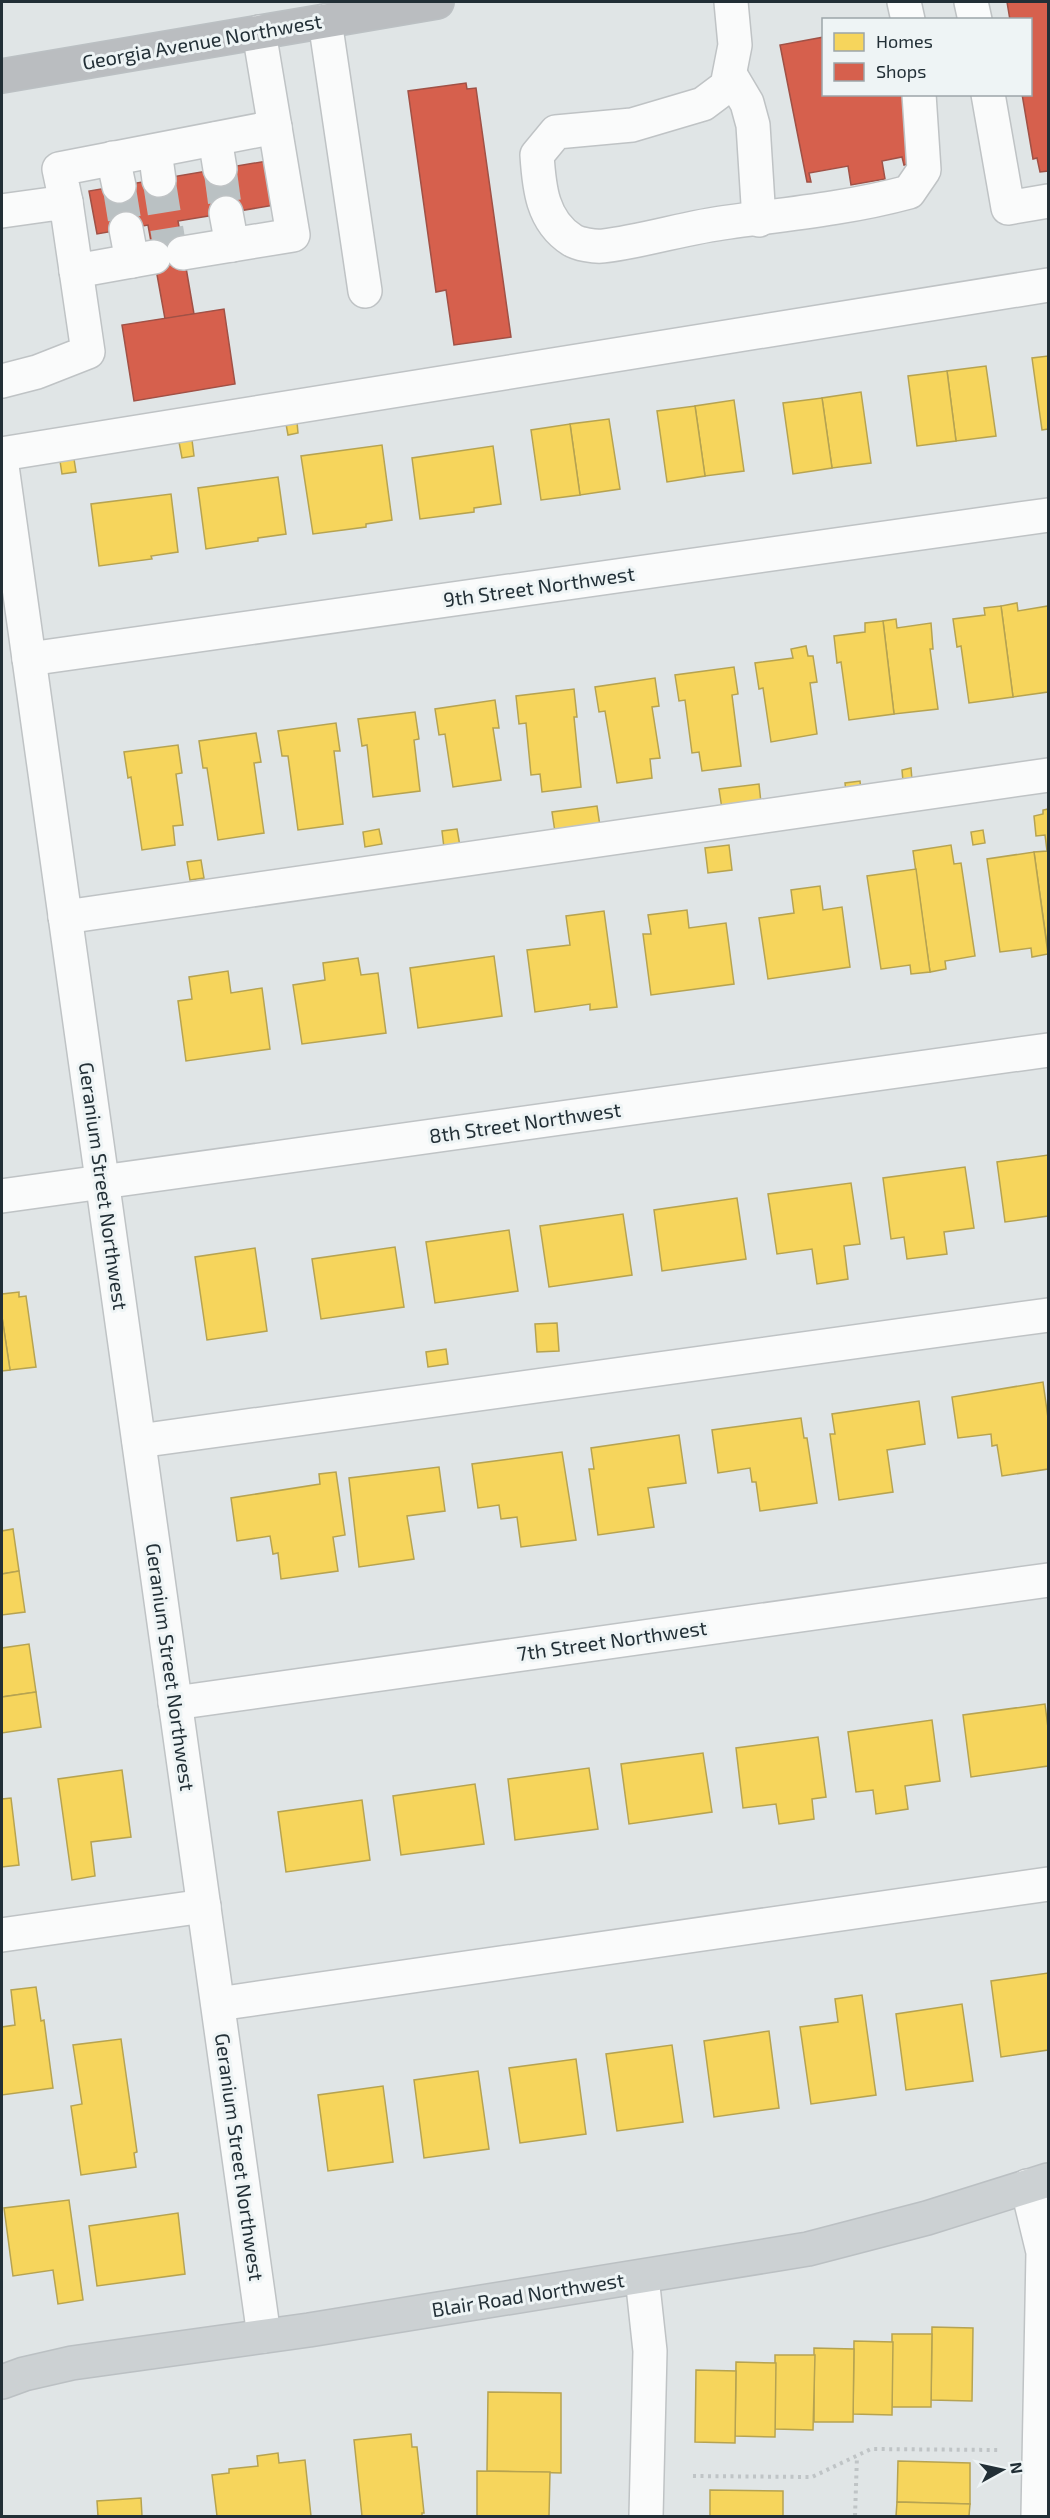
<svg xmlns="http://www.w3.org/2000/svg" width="1050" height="2518" viewBox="0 0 1050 2518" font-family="'Exo 2',sans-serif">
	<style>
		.homes { fill: #f6d55c; stroke: #b6a351; stroke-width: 1.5 }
		.shops { fill: #d6604d; stroke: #a05146; stroke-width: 1.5 }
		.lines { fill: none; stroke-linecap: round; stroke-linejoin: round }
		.minor-tunnel { stroke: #bac1c3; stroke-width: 33; stroke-dasharray: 33 16; stroke-linecap: butt }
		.minor-casing { stroke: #bfc3c5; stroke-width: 36 }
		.major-casing { stroke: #bbc0c3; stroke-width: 36 }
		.highway-casing { stroke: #bbc0c3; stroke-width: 36 }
		.path { stroke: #bfc4c6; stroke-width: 4; stroke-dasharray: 3 4.5; stroke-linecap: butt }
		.minor { stroke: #fafbfb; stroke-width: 33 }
		.major { stroke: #ccd1d3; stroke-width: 33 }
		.highway { stroke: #babdc0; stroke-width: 33 }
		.labels { text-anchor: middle; stroke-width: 6; stroke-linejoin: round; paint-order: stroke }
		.street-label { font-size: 20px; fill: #222f36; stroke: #eef4f5 }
	</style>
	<rect width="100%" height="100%" fill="#e0e5e6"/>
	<g class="homes">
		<path d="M1048,356V429L1042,430L1032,358Z"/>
		<path d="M986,366L996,436L956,441L947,371Z"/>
		<path d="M947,371L956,441L917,446L908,376Z"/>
		<path d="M861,392L871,463L832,468L822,398Z"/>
		<path d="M822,398L832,468L793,474L783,403Z"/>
		<path d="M734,400L744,471L705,476L695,406Z"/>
		<path d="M695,406L705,476L667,482L657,411Z"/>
		<path d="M609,419L620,489L580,495L570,424Z"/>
		<path d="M297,422L298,433L288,435L286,424Z"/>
		<path d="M570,424L580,495L541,500L531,430Z"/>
		<path d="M192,440L194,456L182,458L179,442Z"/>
		<path d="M382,445L392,520L366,524V527L313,534L301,456Z"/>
		<path d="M493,446L501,504L474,508V512L420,519L412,458Z"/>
		<path d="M74,459L76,472L62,474L60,461Z"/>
		<path d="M278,477L286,534L258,538V541L206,549L198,488Z"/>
		<path d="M171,494L178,552L151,556L152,559L99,566L91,504Z"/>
		<path d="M1017,603L1018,611L1048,606V692L1013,697L1001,606Z"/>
		<path d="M1001,606L1013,697L969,703L961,646L957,647L953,619L985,615L984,608Z"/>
		<path d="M896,619L897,628L931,623L933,649H930L938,709L894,714L883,621Z"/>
		<path d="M883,621L894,714L849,720L841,662L837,663L834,636L865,632V623Z"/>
		<path d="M806,646L808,656H813L817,682L810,683L817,734L771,742L763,688L759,689L755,663L793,658L791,649Z"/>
		<path d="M734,667L738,694L732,695L741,766L702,771L699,752L692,753L685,700L679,701L675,675Z"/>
		<path d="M655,678L659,706L652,707L660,758L650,759L652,778L617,783L605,711L599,712L595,687Z"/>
		<path d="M574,689L577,717H574L581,787L542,792L540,774L531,775L526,723L519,724L516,696Z"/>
		<path d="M495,700L499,728H493L501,780L453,787L445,734L439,735L435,709Z"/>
		<path d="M415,712L419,739L414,740L420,791L373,797L367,745L362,746L358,719Z"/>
		<path d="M336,723L340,751H334L343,824L298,830L288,756H282L278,731Z"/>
		<path d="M256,733L261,762L254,763L264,833L218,840L207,768H203L199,741Z"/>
		<path d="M178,745L182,773L176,774L183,825L173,826L175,845L142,850L131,777L128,778L124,752Z"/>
		<path d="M911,768L912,780L903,781L902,770Z"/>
		<path d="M860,781L861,790L846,792L845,783Z"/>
		<path d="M759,784L761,803L722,809L719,789Z"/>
		<path d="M597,806L600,826L555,832L552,812Z"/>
		<path d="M1048,809V952L1034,852L1047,851L1045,835L1036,836L1034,816L1043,814V810Z"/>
		<path d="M379,829L382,844L365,847L363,832Z"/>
		<path d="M457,829L460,846L444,848L442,831Z"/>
		<path d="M983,830L985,843L973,845L971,832Z"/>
		<path d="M729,845L732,870L708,873L705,848Z"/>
		<path d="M951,845L954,864L961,863L975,956L945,961L946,969L930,972L913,851Z"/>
		<path d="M1034,852L1048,954L1032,957L1031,948L1000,952L987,859Z"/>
		<path d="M201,860L204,878L190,880L187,862Z"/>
		<path d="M916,869L930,972L911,974L910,965L881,969L867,876Z"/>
		<path d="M820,886L823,910L842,907L850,967L768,979L759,918L794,913L791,890Z"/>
		<path d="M687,910L689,928L726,923L734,984L651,995L643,934H651L648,915Z"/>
		<path d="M604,911L617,1007L590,1010V1004L535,1012L527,950L570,945L566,916Z"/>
		<path d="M494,956L502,1016L418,1028L410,968Z"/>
		<path d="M358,958L361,975L378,973L386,1033L302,1044L293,985L325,980L323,963Z"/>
		<path d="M228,971L231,993L262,988L270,1049L186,1061L178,1001L192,999L189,977Z"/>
		<path d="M1048,1155V1216L1005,1222L997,1162Z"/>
		<path d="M965,1167L974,1228L944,1232L947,1254L907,1259L904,1237L891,1239L883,1178Z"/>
		<path d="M851,1183L860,1244L844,1246L848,1279L817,1284L812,1249L777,1254L768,1194Z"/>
		<path d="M737,1198L746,1259L662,1271L654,1210Z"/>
		<path d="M623,1214L632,1275L549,1287L540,1226Z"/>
		<path d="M509,1230L518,1291L435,1303L426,1242Z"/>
		<path d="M395,1247L404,1307L321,1319L312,1259Z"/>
		<path d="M255,1248L267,1331L207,1340L195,1257Z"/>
		<path d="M19,1292V1297L26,1296L36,1367L10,1370L2,1317V1294Z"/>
		<path d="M2,1317L10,1370L2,1371Z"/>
		<path d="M557,1323L559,1351L537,1352L535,1324Z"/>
		<path d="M446,1349L448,1364L428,1367L426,1352Z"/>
		<path d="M1043,1382L1048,1418V1469L1002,1476L997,1445L992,1446L991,1434L958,1438L952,1397Z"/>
		<path d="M919,1401L925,1444L887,1450L893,1492L839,1500L830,1434H835L832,1414Z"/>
		<path d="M801,1418L804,1438H807L817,1503L760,1511L756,1482H752L750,1468L718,1473L712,1430Z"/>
		<path d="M679,1435L686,1483L648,1488L654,1527L598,1535L589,1469H594L591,1448Z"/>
		<path d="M562,1452L576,1540L521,1547L517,1517L501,1519L499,1505L478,1508L472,1464Z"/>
		<path d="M439,1467L445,1511L407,1516L414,1559L359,1567L349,1478Z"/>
		<path d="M336,1472L345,1535L333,1537L338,1571L281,1579L278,1553L273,1554L270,1536L237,1541L231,1498L320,1484L319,1474Z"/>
		<path d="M13,1529L19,1571L2,1574V1531Z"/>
		<path d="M19,1571L25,1612L2,1615V1574Z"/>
		<path d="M29,1644L36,1692L2,1697V1648Z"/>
		<path d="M36,1692L41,1727L2,1733V1697Z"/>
		<path d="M1045,1704L1048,1728V1766L971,1777L963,1715Z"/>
		<path d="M932,1720L940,1781L905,1786L908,1809L876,1814L873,1790L856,1792L848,1732Z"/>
		<path d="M818,1737L826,1797L812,1799L814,1819L779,1824L776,1804L743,1808L736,1748Z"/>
		<path d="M703,1753L712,1812L629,1824L621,1764Z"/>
		<path d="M589,1768L598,1829L515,1840L508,1779Z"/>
		<path d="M122,1770L131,1837L91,1842L95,1876L72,1880L58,1779Z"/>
		<path d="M475,1784L484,1844L401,1855L393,1796Z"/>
		<path d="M11,1798L19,1865L2,1867V1799Z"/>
		<path d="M362,1800L370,1860L286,1872L278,1812Z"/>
		<path d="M1048,1973V2050L1001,2057L991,1981Z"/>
		<path d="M36,1987L41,2021L44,2020L53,2088L2,2095V2027L15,2025L11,1990Z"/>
		<path d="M862,1995L876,2095L811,2104L800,2027L838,2022L835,1999Z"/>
		<path d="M962,2004L973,2081L906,2090L896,2014Z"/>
		<path d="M769,2031L779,2108L714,2117L704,2041Z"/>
		<path d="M121,2039L137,2152L134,2153L136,2167L81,2175L71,2106L82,2104L73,2045Z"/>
		<path d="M672,2045L683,2122L617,2131L606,2054Z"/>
		<path d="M576,2059L586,2134L520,2143L509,2068Z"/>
		<path d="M478,2071L489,2149L424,2158L414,2080Z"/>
		<path d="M383,2086L393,2162L328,2171L318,2095Z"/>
		<path d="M69,2200L83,2300L58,2304L53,2270L13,2276L4,2208Z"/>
		<path d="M178,2213L185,2274L97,2286L89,2226Z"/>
		<path d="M932,2327L973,2328L972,2401L931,2400Z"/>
		<path d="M892,2334H932L931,2407H892Z"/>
		<path d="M854,2341L893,2342L892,2415L853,2414Z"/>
		<path d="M814,2348L854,2349L853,2422H814Z"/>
		<path d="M775,2355H815L813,2430L775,2429Z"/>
		<path d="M736,2362L776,2363L775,2437L735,2436Z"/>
		<path d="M696,2370L736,2371L735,2443L695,2442Z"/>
		<path d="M488,2392L561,2393V2473L487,2471Z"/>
		<path d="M411,2434L412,2447H417L424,2513H422V2516H362L354,2440Z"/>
		<path d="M278,2453L279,2463L305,2460L311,2516H217L212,2475L229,2473V2469L258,2466L257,2456Z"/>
		<path d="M898,2461L970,2463V2504L897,2502Z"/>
		<path d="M477,2471L550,2472L549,2516H477Z"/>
		<path d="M710,2490L783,2491V2516H710Z"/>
		<path d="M141,2498L142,2516H98L97,2501Z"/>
		<path d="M897,2502L970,2504L969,2516H896Z"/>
	</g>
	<g class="shops">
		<path d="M1007,2H1048V171L1040,172L1037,158L1033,159L1022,94H1030V20H1010Z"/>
		<path d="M824,37V94H907L920,161L904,165L902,157L882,161L885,179L851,185L848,166L809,173L811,182H807L780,45Z"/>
		<path d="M466,83L467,89L476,88L511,337L454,345L446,290L436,292L408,91Z"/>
		<path d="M267,161L275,205L178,221L194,314L165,319L148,225L97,234L89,191Z"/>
		<path d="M224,309L235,384L134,401L122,325Z"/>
	</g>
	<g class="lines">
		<g class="minor-tunnel">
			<path d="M220,169L226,213"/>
			<path d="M159,180L171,255"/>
			<path d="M119,186L126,229"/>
		</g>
		<g class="minor-casing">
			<g id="minor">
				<path d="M731,2L735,45L727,86L703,104L632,125L556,132L537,155C539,187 542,221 572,240C578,244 595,247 603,246C645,241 687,227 729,222C789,214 850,208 909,192L924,170L919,94"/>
				<path d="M904,2L908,20"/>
				<path d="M971,2L975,20"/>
				<path d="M325,21L365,291"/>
				<path d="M731,76L747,103L753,125L759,220"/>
				<path d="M988,94L1008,208L1048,201"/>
				<path d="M215,139L220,169"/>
				<path d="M155,151L159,180"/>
				<path d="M113,158L119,186"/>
				<path d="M66,202L59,169L275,127"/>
				<path d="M2,211L66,202L88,352L37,372L2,381"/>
				<path d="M226,213L232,245"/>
				<path d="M126,229L132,261"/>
				<path d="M183,253L293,235L259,32"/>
				<path d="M76,271L154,257"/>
				<path d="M2,454L1048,285"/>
				<path d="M2,466L264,2336"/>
				<path d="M29,659L1048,515"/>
				<path d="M65,917L1048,775"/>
				<path d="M2,1196L1048,1050"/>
				<path d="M139,1441L1048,1315"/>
				<path d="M175,1703L1048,1580"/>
				<path d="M2,1935L204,1906"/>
				<path d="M218,2004L1048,1884"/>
				<path d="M1027,2186L1043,2252L1038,2516"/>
				<path d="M642,2277L650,2351L646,2516"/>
			</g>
		</g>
		<g class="major-casing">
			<path id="major" d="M2,2382L24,2374L72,2363L309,2330L808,2249L927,2218L1048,2180"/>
		</g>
		<g class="highway-casing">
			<path id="highway" d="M2,76L437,2"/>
		</g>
		<g class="path">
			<path d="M693,2476L812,2477L871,2449L998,2450"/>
			<path d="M855,2516L857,2456"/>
		</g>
		<use href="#minor" class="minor"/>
		<use href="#major" class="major"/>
		<use href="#highway" class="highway"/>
	</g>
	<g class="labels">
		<g class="street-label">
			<text transform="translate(202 42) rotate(-10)" y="7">Georgia Avenue Northwest</text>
			<text transform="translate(539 587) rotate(-8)" y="7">9th Street Northwest</text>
			<text transform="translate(525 1123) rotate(-8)" y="7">8th Street Northwest</text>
			<text transform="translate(103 1186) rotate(82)" y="7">Geranium Street Northwest</text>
			<text transform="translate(612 1641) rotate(-8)" y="7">7th Street Northwest</text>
			<text transform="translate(170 1667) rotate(82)" y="7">Geranium Street Northwest</text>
			<text transform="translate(239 2157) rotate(82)" y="7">Geranium Street Northwest</text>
			<text transform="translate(528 2295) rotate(-9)" y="7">Blair Road Northwest</text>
		</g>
	</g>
	<rect width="1050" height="2518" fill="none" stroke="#222f36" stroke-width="6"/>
	<rect x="822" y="18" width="210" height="78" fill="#eef4f5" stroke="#9ca5a9" stroke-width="1.5"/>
	<rect x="834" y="33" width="30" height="18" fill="#f6d55c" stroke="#9ca5a9" stroke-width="1.5"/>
	<text x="876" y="48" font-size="18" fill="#222f36">Homes</text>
	<rect x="834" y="63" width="30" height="18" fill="#d6604d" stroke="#9ca5a9" stroke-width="1.5"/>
	<text x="876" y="78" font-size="18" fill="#222f36">Shops</text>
	<g transform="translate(1002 2470) rotate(82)" stroke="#eef4f5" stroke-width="4.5" paint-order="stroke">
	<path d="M0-4.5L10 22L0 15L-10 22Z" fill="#222f36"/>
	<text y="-9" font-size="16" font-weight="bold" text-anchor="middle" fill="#222f36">N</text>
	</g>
</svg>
